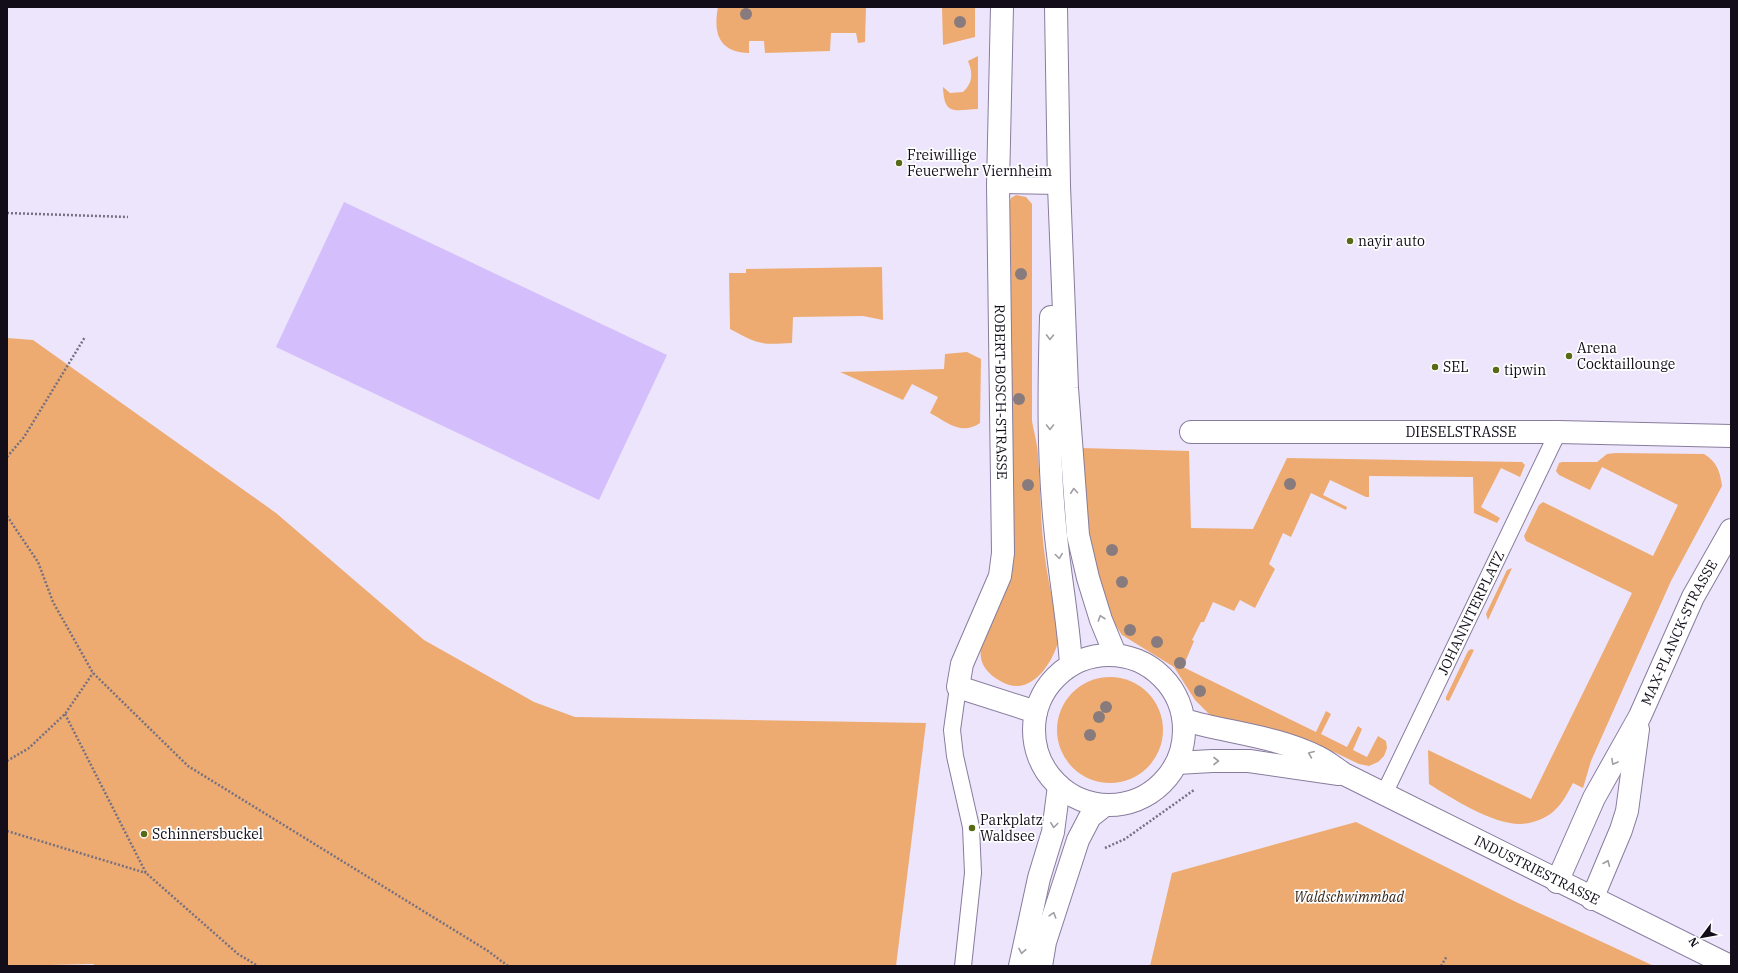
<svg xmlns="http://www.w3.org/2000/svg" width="1738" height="973" viewBox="0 0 1738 973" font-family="'IBM Plex Serif',serif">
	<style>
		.green { fill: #edab71 }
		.water { fill: #d4befb }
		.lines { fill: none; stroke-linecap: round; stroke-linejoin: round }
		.service-casing { stroke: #887c9d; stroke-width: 18 }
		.minor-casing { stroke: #887c9d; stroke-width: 24 }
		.secondary-casing { stroke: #887c9d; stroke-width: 24 }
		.path { stroke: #767080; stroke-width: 2.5; stroke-dasharray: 2 2; stroke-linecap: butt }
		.service { stroke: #fff; stroke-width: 16 }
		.minor { stroke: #fff; stroke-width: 22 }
		.secondary { stroke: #fff; stroke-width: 22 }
		.tree { fill: #887b7e }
		.oneway { stroke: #a09ea3 }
		.poi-dot { fill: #586a16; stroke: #fff; stroke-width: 1.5 }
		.labels { text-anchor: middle; stroke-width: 3.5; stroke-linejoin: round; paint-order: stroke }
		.poi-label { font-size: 14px; fill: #120d19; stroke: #fff; text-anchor: start }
		.street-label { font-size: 14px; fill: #120d19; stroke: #fff }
		.park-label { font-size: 14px; font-style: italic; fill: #362517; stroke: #fff }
	</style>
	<rect width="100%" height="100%" fill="#ede5fb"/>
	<g class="green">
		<path d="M718,7H866L865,42L858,43L856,33H831L830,51L765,53L764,41H749V53C719,52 713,34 718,7Z"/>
		<path d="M942,7H975V37L943,45Z"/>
		<path d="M978,56V109C954,110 944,116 943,87L950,93L963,92C973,83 973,73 968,61Z"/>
		<path d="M1016,195L1026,197L1032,204V421C1034,433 1038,445 1038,457C1041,490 1040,523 1045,557C1047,573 1050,589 1054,605C1056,613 1061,625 1060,634C1056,659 1032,699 1002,682C966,663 983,636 997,607L1008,207L1011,198Z"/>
		<path d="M882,267L883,320L863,316L793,317L792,343C760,345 758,344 730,329L729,273H746V269Z"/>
		<path d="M7,338L33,340L276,513L424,640L534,702L575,717L926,723L896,966H96L93,964L7,966Z"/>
		<path d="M967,352L981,359L980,423C961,436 947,422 930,413L938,397L912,384L903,400L840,372L944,369L945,354Z"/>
		<path d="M1081,448L1189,451L1191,528L1253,529L1287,458L1522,462L1525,465L1520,477L1501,468L1481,507L1500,518L1497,523L1474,513L1473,477L1369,476V497H1366L1330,480L1323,495L1347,507L1346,510L1311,493L1291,537L1283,533L1269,564L1275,569L1255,608L1240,600L1234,611L1213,602L1204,622H1201L1192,640L1194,641L1183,667L1316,732L1326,711L1331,714L1321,734L1347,747L1358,726L1362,729L1353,750L1367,757L1378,736L1386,741L1387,748L1384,756L1378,762L1369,766L1359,764L1309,740L1211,716L1195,700L1174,667L1122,635L1108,614L1098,587L1088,522Z"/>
		<path d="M1616,453L1704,454C1717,462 1720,471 1722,486L1671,581L1591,761L1583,788L1573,783C1568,792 1563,803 1554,811C1547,818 1531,824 1521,824C1494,825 1451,798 1429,784L1428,750L1531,799L1632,593L1526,541L1524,536L1539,505L1543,502L1653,556L1678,505L1602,467L1590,490L1559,475L1556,471L1559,463L1562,462H1597L1607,454Z"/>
		<path d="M1512,568L1488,620L1486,614L1507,570Z"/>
		<path d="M1471,649L1474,650L1449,701L1446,700V697L1468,651Z"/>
		<circle cx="1110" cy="730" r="53"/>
		<path d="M1356,822L1516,902L1654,966H1150L1172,873Z"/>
	</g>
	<path class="water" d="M344,202L667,355L599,500L276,347Z"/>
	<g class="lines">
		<g class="service-casing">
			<g id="service">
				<path d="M998,185L1059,186"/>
				<path d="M958,687L952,730L955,756L971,827L973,873L963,966"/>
				<path id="s1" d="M1384,794L1558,432"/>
			</g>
		</g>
		<g class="minor-casing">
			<g id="minor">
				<path id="s2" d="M1002,7L998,185L1003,553L1000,576L962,664L958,687L1036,712"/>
				<path id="s3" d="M1191,432H1558L1731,436"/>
				<path id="s4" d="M1184,720C1229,733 1276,736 1318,757C1327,761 1336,769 1344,774L1730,966"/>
				<path d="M1177,763L1212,761H1249L1339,774"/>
				<path id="s5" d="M1557,882L1594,798L1640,716L1693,597L1731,530"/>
				<path d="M1592,899L1621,830L1627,811L1638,729"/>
			</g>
		</g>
		<g class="secondary-casing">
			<g id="secondary">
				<path d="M1056,7L1059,186L1067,388L1078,535L1088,578L1101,620L1115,654"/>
				<path d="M1051,317C1049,387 1048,456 1055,526C1059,572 1068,618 1071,664"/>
				<circle cx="1109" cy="730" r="75"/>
				<path d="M1020,966L1039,878L1053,832L1059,786"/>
				<path d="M1041,966L1045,942L1078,840L1090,817L1105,805"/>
			</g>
		</g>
		<g class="path">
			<path d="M7,213L128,217"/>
			<path d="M7,457L24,437L85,337"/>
			<path d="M7,516L38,562L53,602L93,673L188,766L488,951L508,966"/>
			<path d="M65,714L146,873L238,954L258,966"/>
			<path d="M7,761L29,748L65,714L93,673"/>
			<path d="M995,825L1028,824"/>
			<path d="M7,831L146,873"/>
			<path d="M1105,848L1125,839L1194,790"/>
			<path d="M1441,966L1447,956"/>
		</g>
		<use href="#service" class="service"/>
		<use href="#minor" class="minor"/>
		<use href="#secondary" class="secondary"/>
	</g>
	<g class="tree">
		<circle cx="746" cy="14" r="6"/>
		<circle cx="960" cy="22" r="6"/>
		<circle cx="1021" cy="274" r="6"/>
		<circle cx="1019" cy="399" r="6"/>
		<circle cx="1290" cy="484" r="6"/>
		<circle cx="1028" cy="485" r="6"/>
		<circle cx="1112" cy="550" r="6"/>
		<circle cx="1122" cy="582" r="6"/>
		<circle cx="1130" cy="630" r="6"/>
		<circle cx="1157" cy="642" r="6"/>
		<circle cx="1180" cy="663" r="6"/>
		<circle cx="1200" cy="691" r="6"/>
		<circle cx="1106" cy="707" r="6"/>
		<circle cx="1099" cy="717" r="6"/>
		<circle cx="1090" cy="735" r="6"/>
	</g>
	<defs><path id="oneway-chevron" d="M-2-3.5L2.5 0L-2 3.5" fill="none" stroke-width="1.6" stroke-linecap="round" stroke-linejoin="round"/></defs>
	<g class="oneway">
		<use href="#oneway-chevron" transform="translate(1050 337) rotate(91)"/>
		<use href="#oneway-chevron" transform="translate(1050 427) rotate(90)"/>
		<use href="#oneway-chevron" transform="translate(1074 491) rotate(-94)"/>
		<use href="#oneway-chevron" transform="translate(1059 556) rotate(82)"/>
		<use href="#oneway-chevron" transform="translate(1101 618) rotate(-109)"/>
		<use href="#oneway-chevron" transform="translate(1311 754) rotate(-157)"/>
		<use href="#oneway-chevron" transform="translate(1216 761)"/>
		<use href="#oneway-chevron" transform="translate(1614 762) rotate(119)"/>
		<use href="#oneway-chevron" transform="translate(1054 825) rotate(97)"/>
		<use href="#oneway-chevron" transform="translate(1607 863) rotate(-67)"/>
		<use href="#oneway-chevron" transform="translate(1053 915) rotate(-73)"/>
		<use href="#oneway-chevron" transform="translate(1022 951) rotate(101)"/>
	</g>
	<g class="poi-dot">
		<circle cx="899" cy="163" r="4"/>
		<circle cx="1350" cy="241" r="4"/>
		<circle cx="1569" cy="356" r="4"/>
		<circle cx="1435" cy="367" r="4"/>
		<circle cx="1496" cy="370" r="4"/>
		<circle cx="972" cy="828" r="4"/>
		<circle cx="144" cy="834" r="4"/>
	</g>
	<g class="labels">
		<g class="poi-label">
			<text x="907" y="160">Freiwillige<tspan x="907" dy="16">Feuerwehr Viernheim</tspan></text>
			<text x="1358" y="246">nayir auto</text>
			<text x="1577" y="353">Arena<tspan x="1577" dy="16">Cocktaillounge</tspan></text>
			<text x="1443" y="372">SEL</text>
			<text x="1504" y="375">tipwin</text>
			<text x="980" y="825">Parkplatz<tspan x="980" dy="16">Waldsee</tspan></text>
			<text x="152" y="839">Schinnersbuckel</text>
		</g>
		<g class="street-label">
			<text dy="5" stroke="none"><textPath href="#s2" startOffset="385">ROBERT-BOSCH-STRASSE</textPath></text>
			<text dy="5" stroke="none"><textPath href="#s3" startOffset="270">DIESELSTRASSE</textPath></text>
			<text dy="5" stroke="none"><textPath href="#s1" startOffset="201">JOHANNITERPLATZ</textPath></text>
			<text dy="5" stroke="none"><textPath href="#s5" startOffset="278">MAX-PLANCK-STRASSE</textPath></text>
			<text dy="5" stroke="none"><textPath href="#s4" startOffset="386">INDUSTRIESTRASSE</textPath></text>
		</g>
		<g class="park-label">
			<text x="1349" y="902">Waldschwimmbad</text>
		</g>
	</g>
	<rect width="1738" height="973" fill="none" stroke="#120d19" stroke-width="16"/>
	<g transform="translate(1702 937) rotate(238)" stroke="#ffffff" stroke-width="3" paint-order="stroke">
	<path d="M0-3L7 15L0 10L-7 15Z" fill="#120d19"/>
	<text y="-6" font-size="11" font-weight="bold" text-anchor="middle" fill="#120d19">N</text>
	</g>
</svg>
